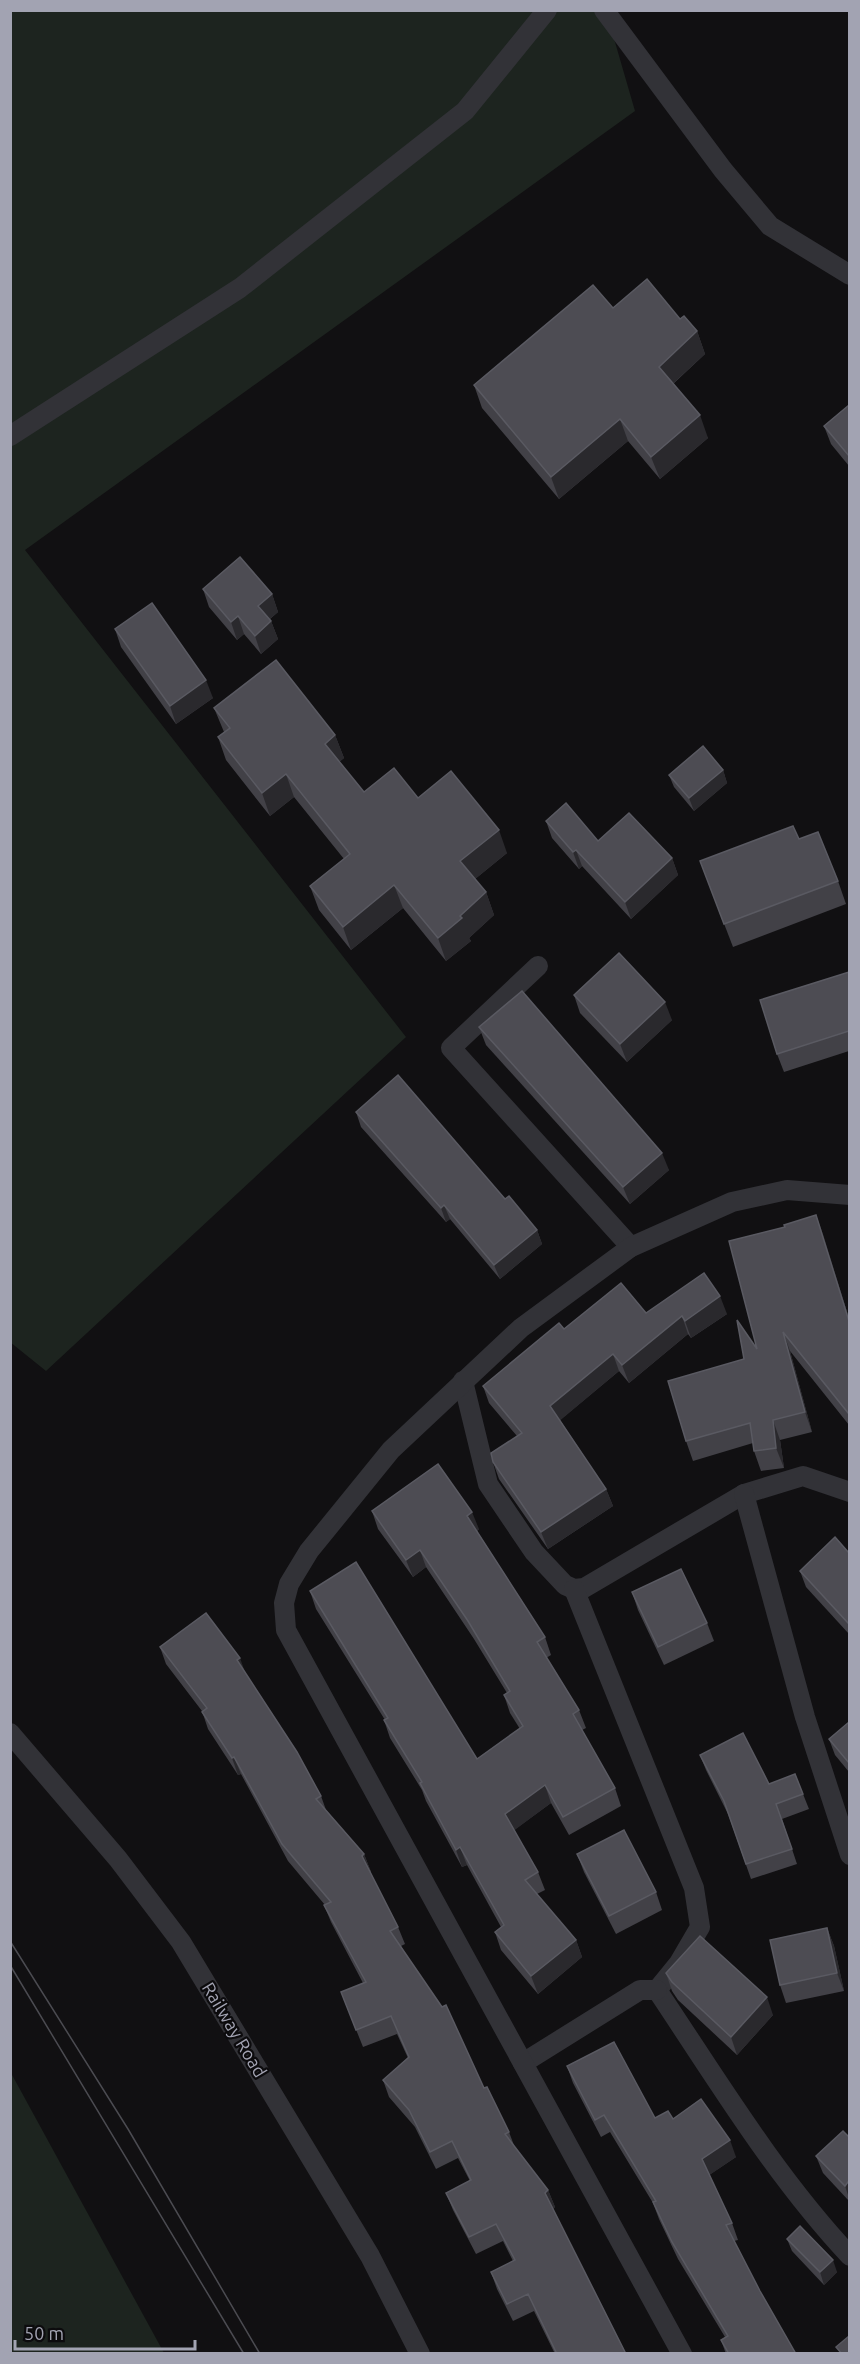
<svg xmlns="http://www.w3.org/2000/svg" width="860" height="2364" viewBox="0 0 860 2364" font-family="Ubuntu,sans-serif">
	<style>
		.green { fill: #1d241f }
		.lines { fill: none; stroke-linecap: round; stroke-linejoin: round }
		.minor { stroke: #323237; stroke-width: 20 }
		.tram { stroke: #4b4b51; stroke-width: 1.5 }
		.wall { fill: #424147 }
		.shaded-wall { fill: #2a292d }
		.building { fill: #4d4c53; stroke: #5a5a62; stroke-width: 1.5 }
		.labels { text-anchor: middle; stroke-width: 4.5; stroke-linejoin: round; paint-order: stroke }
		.street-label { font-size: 18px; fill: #a2a3b2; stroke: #0c0b0d }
	</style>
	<rect width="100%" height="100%" fill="#111012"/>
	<g class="green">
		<path d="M10,11H606L635,111L25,550L406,1037L46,1371L10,1342Z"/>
		<path d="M10,2073H11L164,2353H11Z"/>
	</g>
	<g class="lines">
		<g class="minor">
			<path d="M604,10L723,170L770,226L850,275"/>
			<path d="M10,436L240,288L465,111L547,10"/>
			<path d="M538,966L451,1048L631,1247"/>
			<path d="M463,1381L488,1484L534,1552L565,1585L574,1589L584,1588L744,1494L803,1476L850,1492"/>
			<path d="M744,1494L805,1717L850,1855"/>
			<path d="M574,1589L694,1888L700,1927L679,1963L657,1990"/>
			<path d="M10,1733L118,1859L181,1942L370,2256L420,2354"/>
			<path d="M657,1990C718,2081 775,2176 850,2256"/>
			<path d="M523,2063L640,1990H657"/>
			<path d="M682,2354L286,1630L284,1603L289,1584L309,1551L391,1450L521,1328L631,1247L732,1202L787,1190L850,1195"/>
		</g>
		<g class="tram">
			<path d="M10,1941L128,2129L260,2354"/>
			<path d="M10,1965L244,2354"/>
		</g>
	</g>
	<g class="wall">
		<path d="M613,308L680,319L697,331L705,354L673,384L708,438L660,479L628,441L559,499L482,408L474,385Z"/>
		<path d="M849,405V466L831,444L824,426Z"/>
		<path d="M203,589L272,594L278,612L270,619L271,621L278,639L261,654L244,634L237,640L209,607Z"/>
		<path d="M115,629L213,698L176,724L121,647Z"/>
		<path d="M214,708L335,735L344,758L339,762L364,792L418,798L507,853L475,879L486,892L494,915L469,938L471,941L446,961L403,908L351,950L319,910L310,886L344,859L294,797L270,816L226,760L218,737L224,732Z"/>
		<path d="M723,770L727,783L694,811L674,787L669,775Z"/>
		<path d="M546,821L598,841L672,858L678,875L631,919L582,866L579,869L552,838Z"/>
		<path d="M799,839L838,881L846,904L733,947L700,861Z"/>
		<path d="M849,972V1051L784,1072L777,1054Z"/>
		<path d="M574,995L672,1020L627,1062L580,1013Z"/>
		<path d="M479,1027L669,1170L630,1204L486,1045Z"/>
		<path d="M356,1112L505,1199L537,1230L542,1244L500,1279L450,1219L446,1222L361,1127Z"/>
		<path d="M816,1215L849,1318V1425L790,1351L812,1432L780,1440L784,1468L761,1471L754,1451L753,1443L693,1461L686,1441L744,1359L757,1349L785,1227Z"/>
		<path d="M646,1313L727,1314L691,1338L688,1334L629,1383L619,1371L560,1420L606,1489L613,1506L548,1549L499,1479L493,1462L517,1436L489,1403L483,1386L564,1329Z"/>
		<path d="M372,1511L479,1529L477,1531L545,1637L551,1655L546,1658L579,1710L586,1728L582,1730L615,1788L621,1806L569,1835L551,1803L514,1830L538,1872L545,1890L537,1894L576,1940L582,1957L538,1994L501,1950L495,1932L501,1927L467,1865L462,1867L426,1801L422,1790L390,1738L384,1720H385L316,1609L310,1591L477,1759L520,1729L510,1713L504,1695L507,1693L474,1639L426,1567L413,1577L378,1529Z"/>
		<path d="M849,1553V1634L806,1587L800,1571Z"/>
		<path d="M632,1592L707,1623L714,1641L664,1665L638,1610Z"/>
		<path d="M160,1647L246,1674L321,1796L326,1810L364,1854L371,1872H370L398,1927L405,1944L401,1946L509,2132L515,2148L548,2190L555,2207L553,2209L626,2354H555L534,2311L513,2321L497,2289L491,2272L513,2261L503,2241L476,2254L453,2210L446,2193L470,2181L458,2158L436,2169L415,2127L389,2097L383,2080L408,2058L397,2034L363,2047L341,1992L363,1983L331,1922L324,1905H325L288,1861L241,1774L238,1775L208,1729L202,1711L166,1664Z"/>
		<path d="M849,1722V1772L835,1755L829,1739Z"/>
		<path d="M700,1755L769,1784L795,1774L809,1809L782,1819L797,1864L751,1879L728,1814L706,1770Z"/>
		<path d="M577,1854L656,1892L662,1910L616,1934L584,1872Z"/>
		<path d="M827,1928L834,1946L844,1991L786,2003L780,1985Z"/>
		<path d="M666,1973L773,2015L737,2055L678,2000L672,1991Z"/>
		<path d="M567,2066L655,2118L673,2119L736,2157L709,2175L732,2223L738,2240L734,2241L760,2291L796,2354H726L721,2340L725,2337L678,2259L659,2219L653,2203L610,2132L601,2137L573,2083Z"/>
		<path d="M849,2137V2201L823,2173L816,2156Z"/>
		<path d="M787,2239L837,2272L824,2285L792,2251Z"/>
	</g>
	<g class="shaded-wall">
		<path d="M697,331L705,354L667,389L659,367Z"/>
		<path d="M700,415L708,438L660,479L651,457Z"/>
		<path d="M620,419L628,441L559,499L551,477Z"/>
		<path d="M272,594L278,612L264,624L258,606Z"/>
		<path d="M238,616L244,634L237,640L231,622Z"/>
		<path d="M271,621L278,639L261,654L255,636Z"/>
		<path d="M206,680L213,698L176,724L170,706Z"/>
		<path d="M335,735L344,758L333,767L325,744Z"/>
		<path d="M723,770L727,783L694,811L689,798Z"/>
		<path d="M286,774L294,797L270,816L262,793Z"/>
		<path d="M499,830L507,853L469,884L460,861Z"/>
		<path d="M576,850L582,866L579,869L573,852Z"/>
		<path d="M672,858L678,875L631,919L625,902Z"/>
		<path d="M394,885L403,908L351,950L343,927Z"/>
		<path d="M486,892L494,915L469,938L471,941L446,961L438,938L460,916Z"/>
		<path d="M665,1002L672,1020L627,1062L620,1044Z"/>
		<path d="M662,1153L669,1170L630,1204L623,1187Z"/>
		<path d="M444,1205L450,1219L446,1222L441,1208Z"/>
		<path d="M816,1215L823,1234L849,1318V1321Z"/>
		<path d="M537,1230L542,1244L500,1279L494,1265Z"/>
		<path d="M720,1296L727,1314L691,1338L685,1321Z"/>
		<path d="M682,1316L688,1334L629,1383L622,1365Z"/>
		<path d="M783,1332L790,1351L812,1432L805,1412Z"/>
		<path d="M613,1354L619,1371L557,1423L550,1406Z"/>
		<path d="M773,1420L780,1440L784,1468L776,1448Z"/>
		<path d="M606,1489L613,1506L548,1549L541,1532Z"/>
		<path d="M472,1512L479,1529L473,1533L467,1516Z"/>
		<path d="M420,1550L426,1567L413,1577L406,1560Z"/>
		<path d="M240,1658L246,1675L237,1660Z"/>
		<path d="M234,1757L241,1774L238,1775L232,1758Z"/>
		<path d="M545,1785L551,1803L512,1832L505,1814Z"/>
		<path d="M460,1847L467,1865L462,1867L456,1850Z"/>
		<path d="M364,1854L371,1872L368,1874L362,1856Z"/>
		<path d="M827,1928L834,1946L844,1991L837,1973Z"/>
		<path d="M576,1940L582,1957L538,1994L531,1976Z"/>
		<path d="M767,1997L773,2015L737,2055L731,2037Z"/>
		<path d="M730,2140L736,2157L708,2176L702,2159Z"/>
		<path d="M848,2182L849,2186V2198L845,2186Z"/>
		<path d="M548,2190L555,2207L552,2210L545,2193Z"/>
		<path d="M833,2260L837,2272L824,2285L820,2272Z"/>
	</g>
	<g class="building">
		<path d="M647,279L680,319L684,316L697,331L659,367L700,415L651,457L620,419L551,477L474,385L593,285L613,308Z"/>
		<path d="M849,405V456L824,426Z"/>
		<path d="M240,557L272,594L258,606L271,621L255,636L238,616L231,622L203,589Z"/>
		<path d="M152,603L206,680L170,706L115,629Z"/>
		<path d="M276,660L335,735L325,744L364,792L394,768L418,798L451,771L499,830L460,861L486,892L460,916L462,918L438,938L394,885L343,927L310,886L350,854L286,774L262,793L218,737L230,728L214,708Z"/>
		<path d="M703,746L723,770L689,798L669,775Z"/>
		<path d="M566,803L598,841L629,813L672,858L625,902L576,850L573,852L546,821Z"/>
		<path d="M793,826L799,839L818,832L838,881L724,924L700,861Z"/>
		<path d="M619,953L665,1002L620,1044L574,995Z"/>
		<path d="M849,972V1031L777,1054L760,1000Z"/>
		<path d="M522,991L662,1153L623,1187L479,1027Z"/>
		<path d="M398,1075L505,1199L509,1196L537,1230L494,1265L444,1205L441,1208L356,1112Z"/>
		<path d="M816,1215L849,1321V1414L783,1332L805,1412L773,1420L776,1448L754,1451L750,1423L686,1441L668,1381L744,1359L737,1320L757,1349L729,1241L785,1227L784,1225Z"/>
		<path d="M704,1273L720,1296L685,1321L682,1316L622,1365L613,1354L550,1406L606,1489L541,1532L493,1462L491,1453L522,1433L483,1386L559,1323L564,1329L621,1283L646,1313Z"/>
		<path d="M438,1464L472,1512L467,1516L545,1637L537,1642L579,1710L573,1714L615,1788L563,1817L545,1785L505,1814L538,1872L525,1880L576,1940L531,1976L495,1932L504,1925L460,1847L456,1850L420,1783L422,1782L384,1720L388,1718L310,1591L356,1562L477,1759L523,1726L504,1695L510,1691L468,1621L420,1550L406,1560L372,1511Z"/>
		<path d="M835,1537L849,1553V1624L800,1571Z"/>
		<path d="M681,1569L707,1623L658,1647L632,1592Z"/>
		<path d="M206,1613L240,1658L237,1660L297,1752L321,1796L316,1799L364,1854L362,1856L398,1927L390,1931L442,2007L446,2005L484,2088L487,2087L509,2132L505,2134L548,2190L545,2193L626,2354H557L528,2294L507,2304L491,2272L515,2260L496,2224L469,2237L446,2193L471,2180L452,2141L430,2152L409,2110L383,2080L409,2057L391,2016L356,2030L341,1992L366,1982L324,1905L331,1902L282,1844L234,1757L232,1758L202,1712L207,1708L160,1647Z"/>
		<path d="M849,1722V1763L829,1739Z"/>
		<path d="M743,1733L769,1784L795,1774L803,1794L776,1804L792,1849L746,1864L724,1801L700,1755Z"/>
		<path d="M624,1830L656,1892L609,1916L577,1854Z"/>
		<path d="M827,1928L837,1973L780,1985L770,1940Z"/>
		<path d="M700,1936L767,1997L731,2037L672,1982L666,1973Z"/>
		<path d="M614,2042L655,2118L668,2111L673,2119L701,2099L730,2140L702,2159L732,2223L726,2225L760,2291L796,2354H729L721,2340L728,2336L672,2242L653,2202L656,2201L604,2115L595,2120L567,2066Z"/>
		<path d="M843,2131L849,2137V2184L848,2182L845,2186L816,2156Z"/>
		<path d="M800,2226L833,2260L820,2272L787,2239Z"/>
		<path d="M849,2336V2354H842L836,2347Z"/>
	</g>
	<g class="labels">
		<g class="street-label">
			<text transform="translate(234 2030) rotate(59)" y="6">Railway Road</text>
		</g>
	</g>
	<rect width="860" height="2364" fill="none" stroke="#a2a3b2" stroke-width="24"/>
	<path d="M15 2340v9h180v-9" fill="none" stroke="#a2a3b2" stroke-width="3"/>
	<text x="24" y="2340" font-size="18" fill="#a2a3b2" stroke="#0c0b0d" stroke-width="4.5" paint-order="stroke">50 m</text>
</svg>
